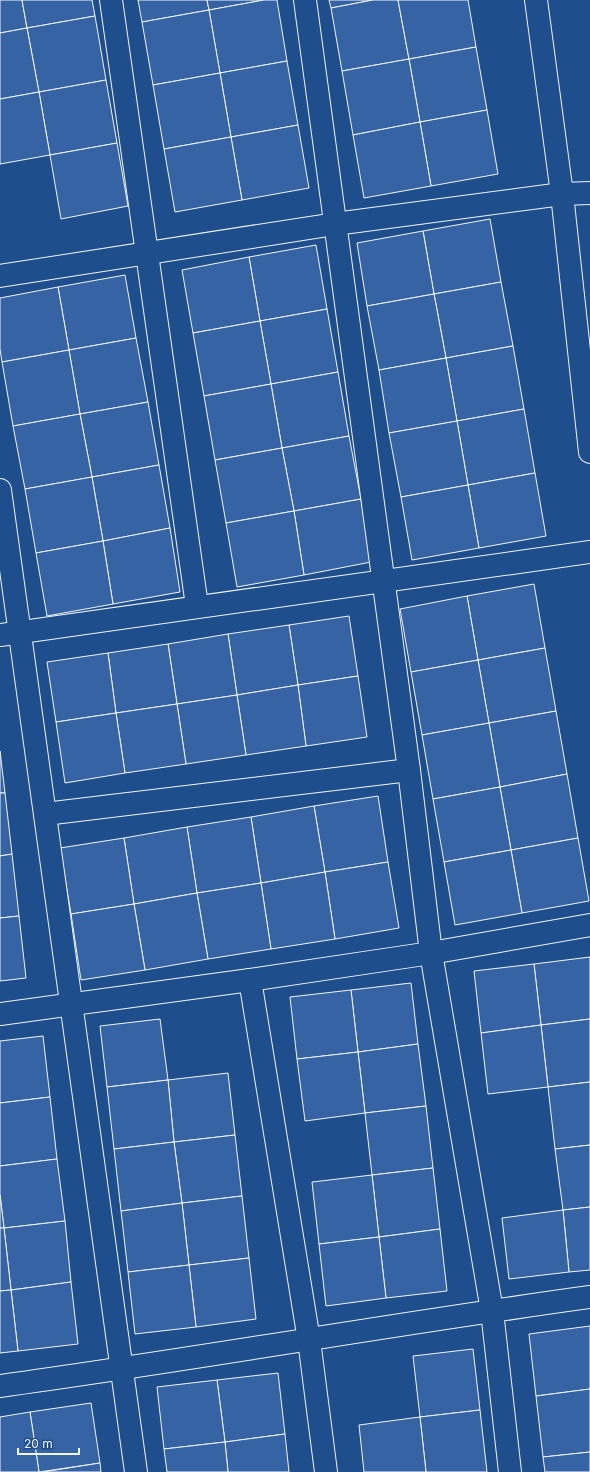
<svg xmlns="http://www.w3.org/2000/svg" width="590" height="1472" viewBox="0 0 590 1472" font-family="Inter,sans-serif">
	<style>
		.building { fill: #3563a3; stroke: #f2f6ff }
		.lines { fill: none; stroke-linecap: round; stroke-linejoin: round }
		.minor-casing { stroke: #f2f6ff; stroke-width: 24 }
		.major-casing { stroke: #f2f6ff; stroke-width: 24 }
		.minor { stroke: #1f4e8c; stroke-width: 22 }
		.major { stroke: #1f4e8c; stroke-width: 22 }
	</style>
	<rect width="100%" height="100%" fill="#1f4e8c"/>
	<g class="building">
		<path d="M0,0H22L27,28L0,33Z"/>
		<path d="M22,0H92L95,16L27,28Z"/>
		<path d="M138,0H207L209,10L142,22Z"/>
		<path d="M207,0H264L209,10Z"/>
		<path d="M264,0H277L287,61L220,73L209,10Z"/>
		<path d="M329,0H373L331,8Z"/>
		<path d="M373,0H398L409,59L342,71L331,8Z"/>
		<path d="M398,0H468L476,47L409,59Z"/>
		<path d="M209,10L220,73L153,85L142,22Z"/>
		<path d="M95,16L106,80L39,92L27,28Z"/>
		<path d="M27,28L39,92L0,99V33Z"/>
		<path d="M476,47L487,110L420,122L409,59Z"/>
		<path d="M409,59L420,122L353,135L342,71Z"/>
		<path d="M287,61L298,125L231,137L220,73Z"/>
		<path d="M220,73L231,137L164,149L153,85Z"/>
		<path d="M106,80L117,143L50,155L39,92Z"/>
		<path d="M39,92L50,155L0,164V99Z"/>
		<path d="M487,110L498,174L431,186L420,122Z"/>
		<path d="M420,122L431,186L364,198L353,135Z"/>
		<path d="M298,125L309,188L242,200L231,137Z"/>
		<path d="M231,137L242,200L175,212L164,149Z"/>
		<path d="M117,143L128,206L61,219L50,155Z"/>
		<path d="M490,219L501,282L434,294L423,231Z"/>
		<path d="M423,231L434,294L367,306L357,243Z"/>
		<path d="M316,245L327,309L260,321L249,257Z"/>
		<path d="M249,257L260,321L193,333L182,270Z"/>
		<path d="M125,275L136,338L69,350L58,287Z"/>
		<path d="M501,282L513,346L446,358L434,294Z"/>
		<path d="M58,287L69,350L2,362L0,349V298Z"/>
		<path d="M434,294L446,358L379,370L367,306Z"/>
		<path d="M327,309L338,372L271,384L260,321Z"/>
		<path d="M260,321L271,384L204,396L193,333Z"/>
		<path d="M136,338L148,402L80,414L69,350Z"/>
		<path d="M513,346L524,409L457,421L446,358Z"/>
		<path d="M69,350L80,414L13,426L2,362Z"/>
		<path d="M446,358L457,421L389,433L379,370Z"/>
		<path d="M338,372L349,436L282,448L271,384Z"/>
		<path d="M271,384L282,448L215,460L204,396Z"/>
		<path d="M148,402L159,465L92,477L80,414Z"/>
		<path d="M524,409L535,473L468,485L457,421Z"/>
		<path d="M80,414L92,477L25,489L13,426Z"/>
		<path d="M457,421L468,485L401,497L389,433Z"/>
		<path d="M349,436L361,499L294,511L282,448Z"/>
		<path d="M282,448L294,511L226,523L215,460Z"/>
		<path d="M159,465L170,528L103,541L92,477Z"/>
		<path d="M535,473L546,536L479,548L468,485Z"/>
		<path d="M92,477L103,541L36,553L25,489Z"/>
		<path d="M468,485L479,548L412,560L401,497Z"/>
		<path d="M361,499L371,562L304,575L294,511Z"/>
		<path d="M294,511L304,575L237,587L226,523Z"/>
		<path d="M170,528L180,592L113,604L103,541Z"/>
		<path d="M103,541L113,604L47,616L36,553Z"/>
		<path d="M534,584L545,648L478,660L467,596Z"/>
		<path d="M467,596L478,660L411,672L400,609Z"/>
		<path d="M349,616L358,676L298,685L289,625Z"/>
		<path d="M289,625L298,685L237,695L228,634Z"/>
		<path d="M228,634L237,695L177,704L168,644Z"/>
		<path d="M168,644L177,704L116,713L108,653Z"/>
		<path d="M545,648L556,711L489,723L478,660Z"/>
		<path d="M108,653L116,713L56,722L47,662Z"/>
		<path d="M478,660L489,723L422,735L411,672Z"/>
		<path d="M358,676L367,737L306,746L298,685Z"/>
		<path d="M298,685L306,746L246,755L237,695Z"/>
		<path d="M237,695L246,755L186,764L177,704Z"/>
		<path d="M177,704L186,764L125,773L116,713Z"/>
		<path d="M556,711L567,774L500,787L489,723Z"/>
		<path d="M116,713L125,773L65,783L56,722Z"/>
		<path d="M489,723L500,787L433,799L422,735Z"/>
		<path d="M0,751L5,793H0Z"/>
		<path d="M567,774L578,838L511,850L500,787Z"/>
		<path d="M500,787L511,850L444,862L433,799Z"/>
		<path d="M0,793H5L12,854L0,856Z"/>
		<path d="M378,796L388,862L325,872L314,806Z"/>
		<path d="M314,806L325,872L261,883L251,817Z"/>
		<path d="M251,817L261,883L197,893L187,827Z"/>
		<path d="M187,827L197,893L134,904L124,838Z"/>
		<path d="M124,838L134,904L71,914L60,848Z"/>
		<path d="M578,838L589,901L522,913L511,850Z"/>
		<path d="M511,850L522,913L455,925L444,862Z"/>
		<path d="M12,854L19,916L0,918V856Z"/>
		<path d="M388,862L399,928L335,939L325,872Z"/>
		<path d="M325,872L335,939L271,949L261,883Z"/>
		<path d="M261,883L271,949L208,959L197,893Z"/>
		<path d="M197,893L208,959L145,970L134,904Z"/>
		<path d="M134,904L145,970L81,980L71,914Z"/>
		<path d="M19,916L26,978L0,981V918Z"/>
		<path d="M590,957V1019L541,1025L534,964Z"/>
		<path d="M534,964L541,1025L481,1033L474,971Z"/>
		<path d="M411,983L418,1044L358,1052L351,990Z"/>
		<path d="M351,990L358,1052L297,1059L290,997Z"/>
		<path d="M160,1019L168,1080L107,1087L100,1026Z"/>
		<path d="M590,1019V1082L548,1087L541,1025Z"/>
		<path d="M541,1025L548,1087L488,1094L481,1033Z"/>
		<path d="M43,1036L50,1097L0,1103V1041Z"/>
		<path d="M418,1044L426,1106L365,1113L358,1052Z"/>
		<path d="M358,1052L365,1113L305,1121L297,1059Z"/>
		<path d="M228,1073L235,1135L174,1142L168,1080Z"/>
		<path d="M168,1080L174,1142L114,1149L107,1087Z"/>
		<path d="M590,1082V1145L555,1149L548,1087Z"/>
		<path d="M50,1097L57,1159L0,1166V1103Z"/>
		<path d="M426,1106L433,1168L372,1175L365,1113Z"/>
		<path d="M235,1135L242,1196L182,1203L174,1142Z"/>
		<path d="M174,1142L182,1203L121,1211L114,1149Z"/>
		<path d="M590,1145V1207L563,1210L555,1149Z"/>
		<path d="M57,1159L65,1221L4,1228L0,1195V1166Z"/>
		<path d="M433,1168L440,1229L379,1237L372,1175Z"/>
		<path d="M372,1175L379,1237L319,1244L312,1182Z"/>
		<path d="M0,1195L4,1228H0Z"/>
		<path d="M242,1196L249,1258L189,1265L182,1203Z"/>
		<path d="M182,1203L189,1265L128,1272L121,1211Z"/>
		<path d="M590,1207V1270L569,1272L563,1210Z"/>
		<path d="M563,1210L569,1272L509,1279L502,1218Z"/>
		<path d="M65,1221L71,1282L11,1290L4,1228Z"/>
		<path d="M0,1228H4L11,1290L0,1291Z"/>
		<path d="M440,1229L447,1291L386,1298L379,1237Z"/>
		<path d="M379,1237L386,1298L326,1306L319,1244Z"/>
		<path d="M249,1258L256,1319L196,1327L189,1265Z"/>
		<path d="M189,1265L196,1327L135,1334L128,1272Z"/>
		<path d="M71,1282L78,1344L18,1351L11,1290Z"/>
		<path d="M11,1290L18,1351L0,1353V1291Z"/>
		<path d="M590,1326V1389L536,1396L529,1334Z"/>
		<path d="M473,1349L480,1410L420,1417L413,1356Z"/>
		<path d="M278,1373L285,1434L225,1442L217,1380Z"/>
		<path d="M217,1380L225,1442L164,1449L157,1387Z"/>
		<path d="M590,1389V1452L543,1457L536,1396Z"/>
		<path d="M91,1403L100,1463L39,1472L30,1412Z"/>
		<path d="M480,1410L487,1472H426L420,1417Z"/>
		<path d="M30,1412L39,1472H0V1417Z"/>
		<path d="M420,1417L426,1472H364L359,1425Z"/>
		<path d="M285,1434L289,1472H228L225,1442Z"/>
		<path d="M225,1442L228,1472H167L164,1449Z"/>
		<path d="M590,1452V1472H545L543,1457Z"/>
		<path d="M100,1463L101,1472H43Z"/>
	</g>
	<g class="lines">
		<g class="minor-casing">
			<g id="minor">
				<path d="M111,0L197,606"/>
				<path d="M305,0L409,770L431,953L492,1311L510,1472"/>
				<path d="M0,276L335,224L562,194L590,193"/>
				<path d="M0,490L136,1472"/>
				<path d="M0,635L590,552"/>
				<path d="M45,814L409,770"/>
				<path d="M250,980L309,1340L326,1472"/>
				<path d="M0,1014L250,980L431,953L590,925"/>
				<path d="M0,1386C197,1359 393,1324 590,1297"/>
			</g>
		</g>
		<g class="major-casing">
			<path id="major" d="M536,0L562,194L590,452"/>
		</g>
		<use href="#minor" class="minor"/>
		<use href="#major" class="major"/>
	</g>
	<path d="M18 1448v6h61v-6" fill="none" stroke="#f2f6ff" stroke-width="2"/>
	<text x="24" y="1448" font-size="12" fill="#f2f6ff" stroke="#1f4e8c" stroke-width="3" paint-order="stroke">20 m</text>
</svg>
